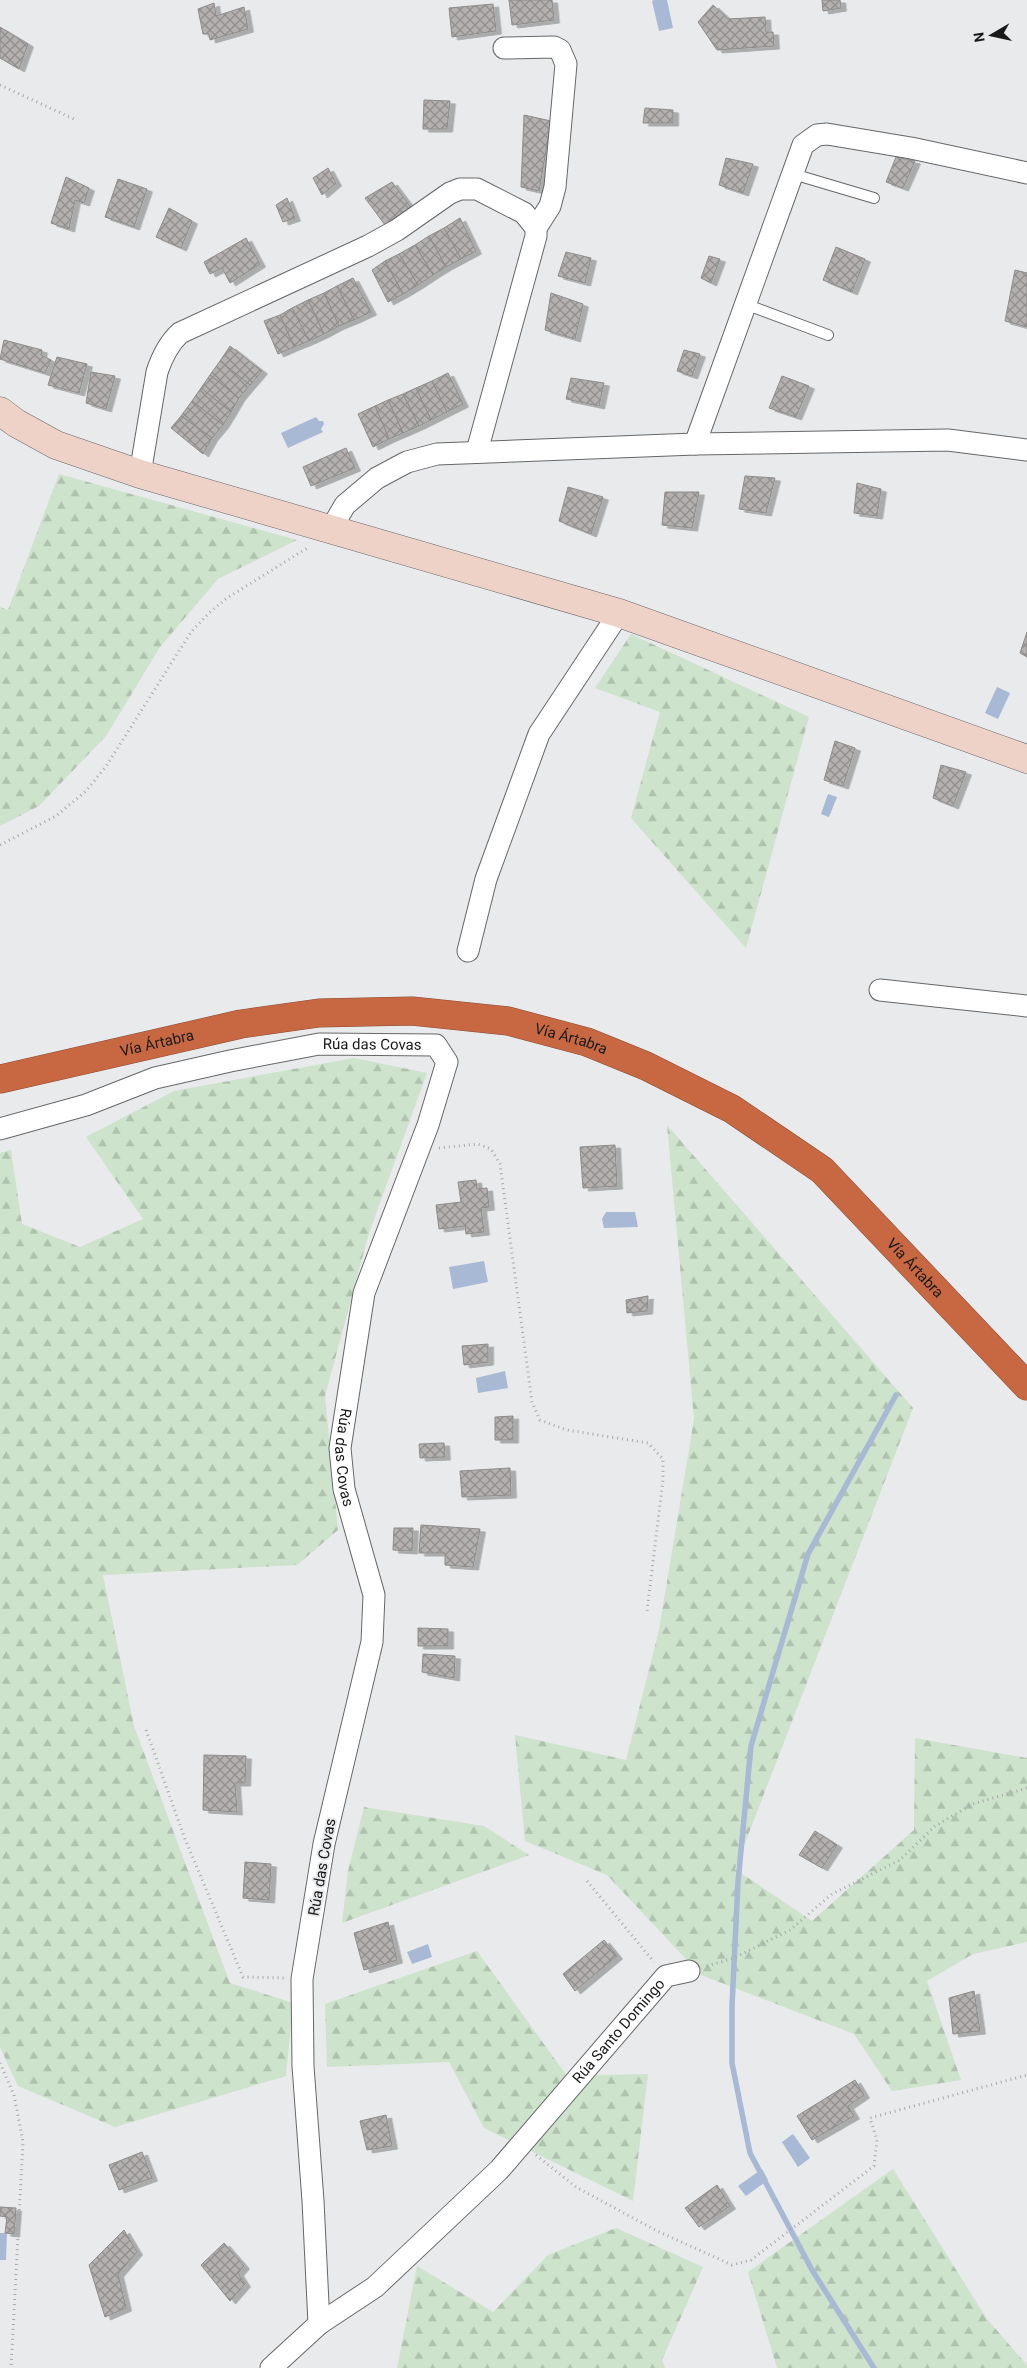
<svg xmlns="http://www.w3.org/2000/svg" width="1027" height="2368" viewBox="0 0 1027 2368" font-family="Roboto,sans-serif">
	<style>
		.forest { fill: url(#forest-firs) }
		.water { fill: #a7b9d5 }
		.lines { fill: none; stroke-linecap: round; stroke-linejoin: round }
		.stream { stroke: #a7b9d5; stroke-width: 5.5 }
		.building { fill: url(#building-cross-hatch); stroke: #8e8c8b; filter: url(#shadow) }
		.lane-casing { stroke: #666769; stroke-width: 12 }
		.street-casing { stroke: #666769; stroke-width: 23 }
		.secondary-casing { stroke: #666769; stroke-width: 29 }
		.highway-casing { stroke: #8a4c35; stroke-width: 29 }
		.path { stroke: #a7a9aa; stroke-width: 3; stroke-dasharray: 1 4; stroke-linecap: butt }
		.lane { stroke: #fff; stroke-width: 10 }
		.street { stroke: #fff; stroke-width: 21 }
		.secondary { stroke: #eed2c7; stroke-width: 28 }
		.highway { stroke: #c76843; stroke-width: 28 }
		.labels { text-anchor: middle; stroke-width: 4; stroke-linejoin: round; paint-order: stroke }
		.street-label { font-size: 15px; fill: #19191a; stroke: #e8eaeb }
	</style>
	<defs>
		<pattern id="forest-firs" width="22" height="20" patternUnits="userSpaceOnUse" patternTransform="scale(1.25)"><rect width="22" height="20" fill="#cde3cb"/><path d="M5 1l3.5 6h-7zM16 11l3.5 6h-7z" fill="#afc2ae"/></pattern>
		<pattern id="building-cross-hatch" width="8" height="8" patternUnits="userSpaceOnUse" patternTransform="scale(1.25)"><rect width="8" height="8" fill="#b3b0af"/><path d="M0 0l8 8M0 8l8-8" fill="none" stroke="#918e8e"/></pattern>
		<filter id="shadow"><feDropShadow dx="5.5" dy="3" stdDeviation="0" flood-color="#0004"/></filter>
	</defs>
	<rect width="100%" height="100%" fill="#e8eaeb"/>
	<g class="forest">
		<path d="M59,474L297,540L218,579L160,647L106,736L39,806L0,826V607L8,610Z"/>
		<path d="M631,634L809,717L746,948L631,818L660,712L595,688Z"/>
		<path d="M354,1058L427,1073L369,1233L325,1396L338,1530L297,1565L103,1575L134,1726L230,1983L293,2003L286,2076L115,2127L18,2086L0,2047V1153L11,1150L22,1224L80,1247L143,1219L86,1137L174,1091Z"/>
		<path d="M667,1125L913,1408L735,1869L812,1921L914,1830L915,1738L1027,1758V1942L973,1954L927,1981L961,2080L892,2091L854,2034L701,1975L607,1875L525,1841L515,1735L626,1760L659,1630L694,1419Z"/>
		<path d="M364,1807L484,1826L529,1855L342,1923L348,1871Z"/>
		<path d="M477,1951L567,2076L648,2074L633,2201L484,2128L449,2062L327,2067L325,2004Z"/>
		<path d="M893,2169L987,2319L1027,2365V2368H777L748,2272Z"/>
		<path d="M616,2228L703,2267L662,2360L665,2368H397L417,2266L493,2312L548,2255Z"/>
	</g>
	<g class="water">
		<path d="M654,0H667L673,28L659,31L652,1Z"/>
		<path d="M316,417L319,421H323L324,424L321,429L323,432L288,448L281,433Z"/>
		<path d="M997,687L1010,693L998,719L985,713Z"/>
		<path d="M828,794L837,797L829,817L821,814Z"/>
		<path d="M606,1212H635L638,1227L604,1228L602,1219Z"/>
		<path d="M484,1261L488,1282L453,1289L449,1267Z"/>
		<path d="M505,1371L508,1388L478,1393L476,1378Z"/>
		<path d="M428,1944L432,1957L412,1964L407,1952Z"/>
		<path d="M793,2134L810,2158L798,2167L782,2142Z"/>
		<path d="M762,2169L768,2180L746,2196L738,2186Z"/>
		<path d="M0,2233H7L6,2260H0Z"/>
	</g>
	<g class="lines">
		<path class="stream" d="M874,2368L812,2270L750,2153L732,2063V2006L738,1882L751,1746L808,1554L896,1395"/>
	</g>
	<g class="building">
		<path d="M509,0H552L554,20L512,25Z"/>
		<path d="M822,0H840L841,8L823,11Z"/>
		<path d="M214,3L216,16L244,7L248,29L210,40L209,34H203L198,9Z"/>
		<path d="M493,4L496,31L452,37L449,8Z"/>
		<path d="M713,5L728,19L765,17L766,32H773L774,46L717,50L698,22Z"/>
		<path d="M0,27L28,44L19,69L0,58Z"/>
		<path d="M424,100L450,101L447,129H423Z"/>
		<path d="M645,108L673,110V123H643Z"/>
		<path d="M524,115L551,121L539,191L521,187Z"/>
		<path d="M896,157L915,161L903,188L886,182Z"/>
		<path d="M726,158L753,164L743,193L719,185Z"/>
		<path d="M328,168L336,183L322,195L313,178Z"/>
		<path d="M66,177L89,188L84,203L75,200L69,229L51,223Z"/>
		<path d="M118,179L147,189L134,227L105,217Z"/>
		<path d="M392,182L413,210L388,229L365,198Z"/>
		<path d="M287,198L295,218L283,222L276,205Z"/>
		<path d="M169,208L192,221L181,248L156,237Z"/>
		<path d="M460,218L476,251L461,259L444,228Z"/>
		<path d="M444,228L461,259L446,267L429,236Z"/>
		<path d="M429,236L446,267L433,275L415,245Z"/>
		<path d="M246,238L260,264L230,283L222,268L210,274L204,262Z"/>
		<path d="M415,245L433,275L418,285L399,254Z"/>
		<path d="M836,247L865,259L852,292L823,280Z"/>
		<path d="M566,252L591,258L585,283L558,276Z"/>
		<path d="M399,254L418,285L403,294L385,261Z"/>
		<path d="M709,256L720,259L711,283L701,278Z"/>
		<path d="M385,261L403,294L388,302L372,270Z"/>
		<path d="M1015,270L1027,273V327L1005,321Z"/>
		<path d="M353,278L371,312L354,320L337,286Z"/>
		<path d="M337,286L354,320L339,326L324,293Z"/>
		<path d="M324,293L339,326L324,334L308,300Z"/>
		<path d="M551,293L583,304L575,339L545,330Z"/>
		<path d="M308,300L324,334L309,341L292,308Z"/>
		<path d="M292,308L309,341L294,347L280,315Z"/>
		<path d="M280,315L294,347L278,354L264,321Z"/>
		<path d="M4,340L42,350L41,355L51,360L45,373L0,359Z"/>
		<path d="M230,346L262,371L250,385L220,361Z"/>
		<path d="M684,350L700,354L692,376L677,371Z"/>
		<path d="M57,357L87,364L79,393L48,385Z"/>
		<path d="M220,361L250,385L239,398L210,375Z"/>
		<path d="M91,372L115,376L106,409L86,403Z"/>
		<path d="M448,373L463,404L447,412L432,381Z"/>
		<path d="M210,375L239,398L231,412L201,388Z"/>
		<path d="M782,376L809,386L796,417L769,408Z"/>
		<path d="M571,378L604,383L599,406L566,399Z"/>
		<path d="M432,381L447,412L431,420L416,388Z"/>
		<path d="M201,388L231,412L223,425L192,401Z"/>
		<path d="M416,388L431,420L419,426L403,394Z"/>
		<path d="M403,394L419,426L403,433L388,400Z"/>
		<path d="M388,400L403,433L389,439L375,406Z"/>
		<path d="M192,401L223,425L212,438L181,416Z"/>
		<path d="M375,406L389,439L373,447L358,414Z"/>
		<path d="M181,416L212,438L203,454L171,428Z"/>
		<path d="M346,448L355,468L311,486L303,467Z"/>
		<path d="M745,476L775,478L766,513L739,509Z"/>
		<path d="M857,483L881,489L877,516L854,513Z"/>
		<path d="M568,487L603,497L591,534L559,521Z"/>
		<path d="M665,492H699L692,528L662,525Z"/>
		<path d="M1027,632V657L1020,653Z"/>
		<path d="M835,741L855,748L843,786L824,780Z"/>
		<path d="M941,765L966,772L953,806L933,798Z"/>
		<path d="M615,1145L617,1186L583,1188L580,1147Z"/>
		<path d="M476,1180L477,1189L487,1188L489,1207L481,1208L484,1232L466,1234L465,1226L439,1229L436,1205L461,1202L458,1182Z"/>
		<path d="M648,1296L647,1311L627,1313L626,1300Z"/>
		<path d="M488,1344V1362L464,1365L462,1346Z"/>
		<path d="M513,1416V1440H495V1417Z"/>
		<path d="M444,1443L445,1457L420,1458L419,1444Z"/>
		<path d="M510,1468L511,1495L462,1497L460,1471Z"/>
		<path d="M421,1525L480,1529L473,1567L445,1565V1553H419Z"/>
		<path d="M394,1528H413L412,1551L393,1550Z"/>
		<path d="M418,1628L448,1629V1646H418Z"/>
		<path d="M423,1654L455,1656L454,1678L422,1672Z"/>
		<path d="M204,1755L246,1756L245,1783H235L237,1812L203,1810Z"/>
		<path d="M815,1831L837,1845L822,1868L799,1855Z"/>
		<path d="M245,1862L271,1864L269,1900L243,1898Z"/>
		<path d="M388,1922L397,1960L364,1970L354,1933Z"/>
		<path d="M604,1940L617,1956L575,1991L563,1974Z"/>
		<path d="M974,1991L980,2031L953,2034L949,1998Z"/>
		<path d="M855,2080L864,2095L848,2106L854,2116L812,2140L797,2116Z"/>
		<path d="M386,2115L392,2146L367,2150L360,2121Z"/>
		<path d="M142,2152L152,2178L119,2190L109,2165Z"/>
		<path d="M717,2185L730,2206L699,2227L685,2208Z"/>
		<path d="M0,2207L16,2208L14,2234L5,2233L7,2217L0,2216Z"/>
		<path d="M124,2230L137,2252L118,2274L126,2308L105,2317L89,2265Z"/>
		<path d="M224,2243L244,2266L238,2273L245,2284L230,2301L201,2265Z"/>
	</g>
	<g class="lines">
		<g class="lane-casing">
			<g id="lane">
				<path d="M793,174L874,198"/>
				<path d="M745,304L828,335"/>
			</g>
		</g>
		<g class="street-casing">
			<g id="street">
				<path d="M504,48L554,47L560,50L566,64L555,187L550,206L536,228"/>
				<path d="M695,444L803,145L817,135L827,134L911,148L1027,173"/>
				<path d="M140,474L157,372C162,357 168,344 180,333L368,246L397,230L450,193L460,189H477L524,213L536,228V236L477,451"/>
				<path d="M331,529L345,505L377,478L407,462L437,454L695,444L948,440L1027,450"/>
				<path d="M468,951L486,879L539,734L619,613"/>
				<path d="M880,990L1027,1006"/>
				<path id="s1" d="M0,1129L86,1105L155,1078L230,1061L319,1044L436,1045L447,1062L428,1125L364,1293L340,1448L344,1489L374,1595L372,1642L324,1844L302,1979L303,2066L313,2201L319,2324"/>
				<path id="s2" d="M271,2368L319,2324L375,2287L499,2170L666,1976L689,1971"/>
			</g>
		</g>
		<g class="secondary-casing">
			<path id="secondary" d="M0,411L16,423L56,445L140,474L619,613L1027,759"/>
		</g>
		<g class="highway-casing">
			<g id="highway">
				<path id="s3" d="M0,1079L241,1024L319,1013L412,1011L508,1021L587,1042L646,1066L732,1109L822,1170L1027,1386"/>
			</g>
		</g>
		<g class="path">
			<path d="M0,85L76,120"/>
			<path d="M0,845L56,816L86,791L107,765L191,632L209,613L227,598L309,547"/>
			<path d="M439,1148L478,1144L491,1149L500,1164L532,1402L540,1420L567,1430L648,1443L663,1459V1480L647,1611"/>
			<path d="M146,1730L185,1839L243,1977L284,1978"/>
			<path d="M587,1881L654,1962"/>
			<path d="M707,1966L734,1958L790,1930L832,1894L900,1860L935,1826L973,1804L1027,1788"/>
			<path d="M0,2063L14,2095L23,2142L11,2368"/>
			<path d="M536,2155L576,2187L655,2230L732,2265L751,2260L874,2166L877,2140L870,2118L1027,2075"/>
		</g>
		<use href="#lane" class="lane"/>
		<use href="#street" class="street"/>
		<use href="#secondary" class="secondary"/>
		<use href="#highway" class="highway"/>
	</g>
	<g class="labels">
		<g class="street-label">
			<text dy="5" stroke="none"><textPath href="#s3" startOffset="581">Vía Ártabra</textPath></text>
			<text dy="5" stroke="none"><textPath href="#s3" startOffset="161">Vía Ártabra</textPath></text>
			<text dy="5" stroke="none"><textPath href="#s1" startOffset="384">Rúa das Covas</textPath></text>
			<text dy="5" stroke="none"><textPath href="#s3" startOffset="1001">Vía Ártabra</textPath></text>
			<text dy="5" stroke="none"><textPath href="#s1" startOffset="880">Rúa das Covas</textPath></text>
			<text transform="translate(322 1867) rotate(-80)" y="5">Rúa das Covas</text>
			<text dy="5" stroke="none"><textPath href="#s2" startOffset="486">Rúa Santo Domingo</textPath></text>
		</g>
	</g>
	<g transform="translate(992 35) rotate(261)" stroke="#e8eaeb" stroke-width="4" paint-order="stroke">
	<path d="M0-4L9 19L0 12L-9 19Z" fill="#19191a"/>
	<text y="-8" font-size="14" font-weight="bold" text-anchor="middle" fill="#19191a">N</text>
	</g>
</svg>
